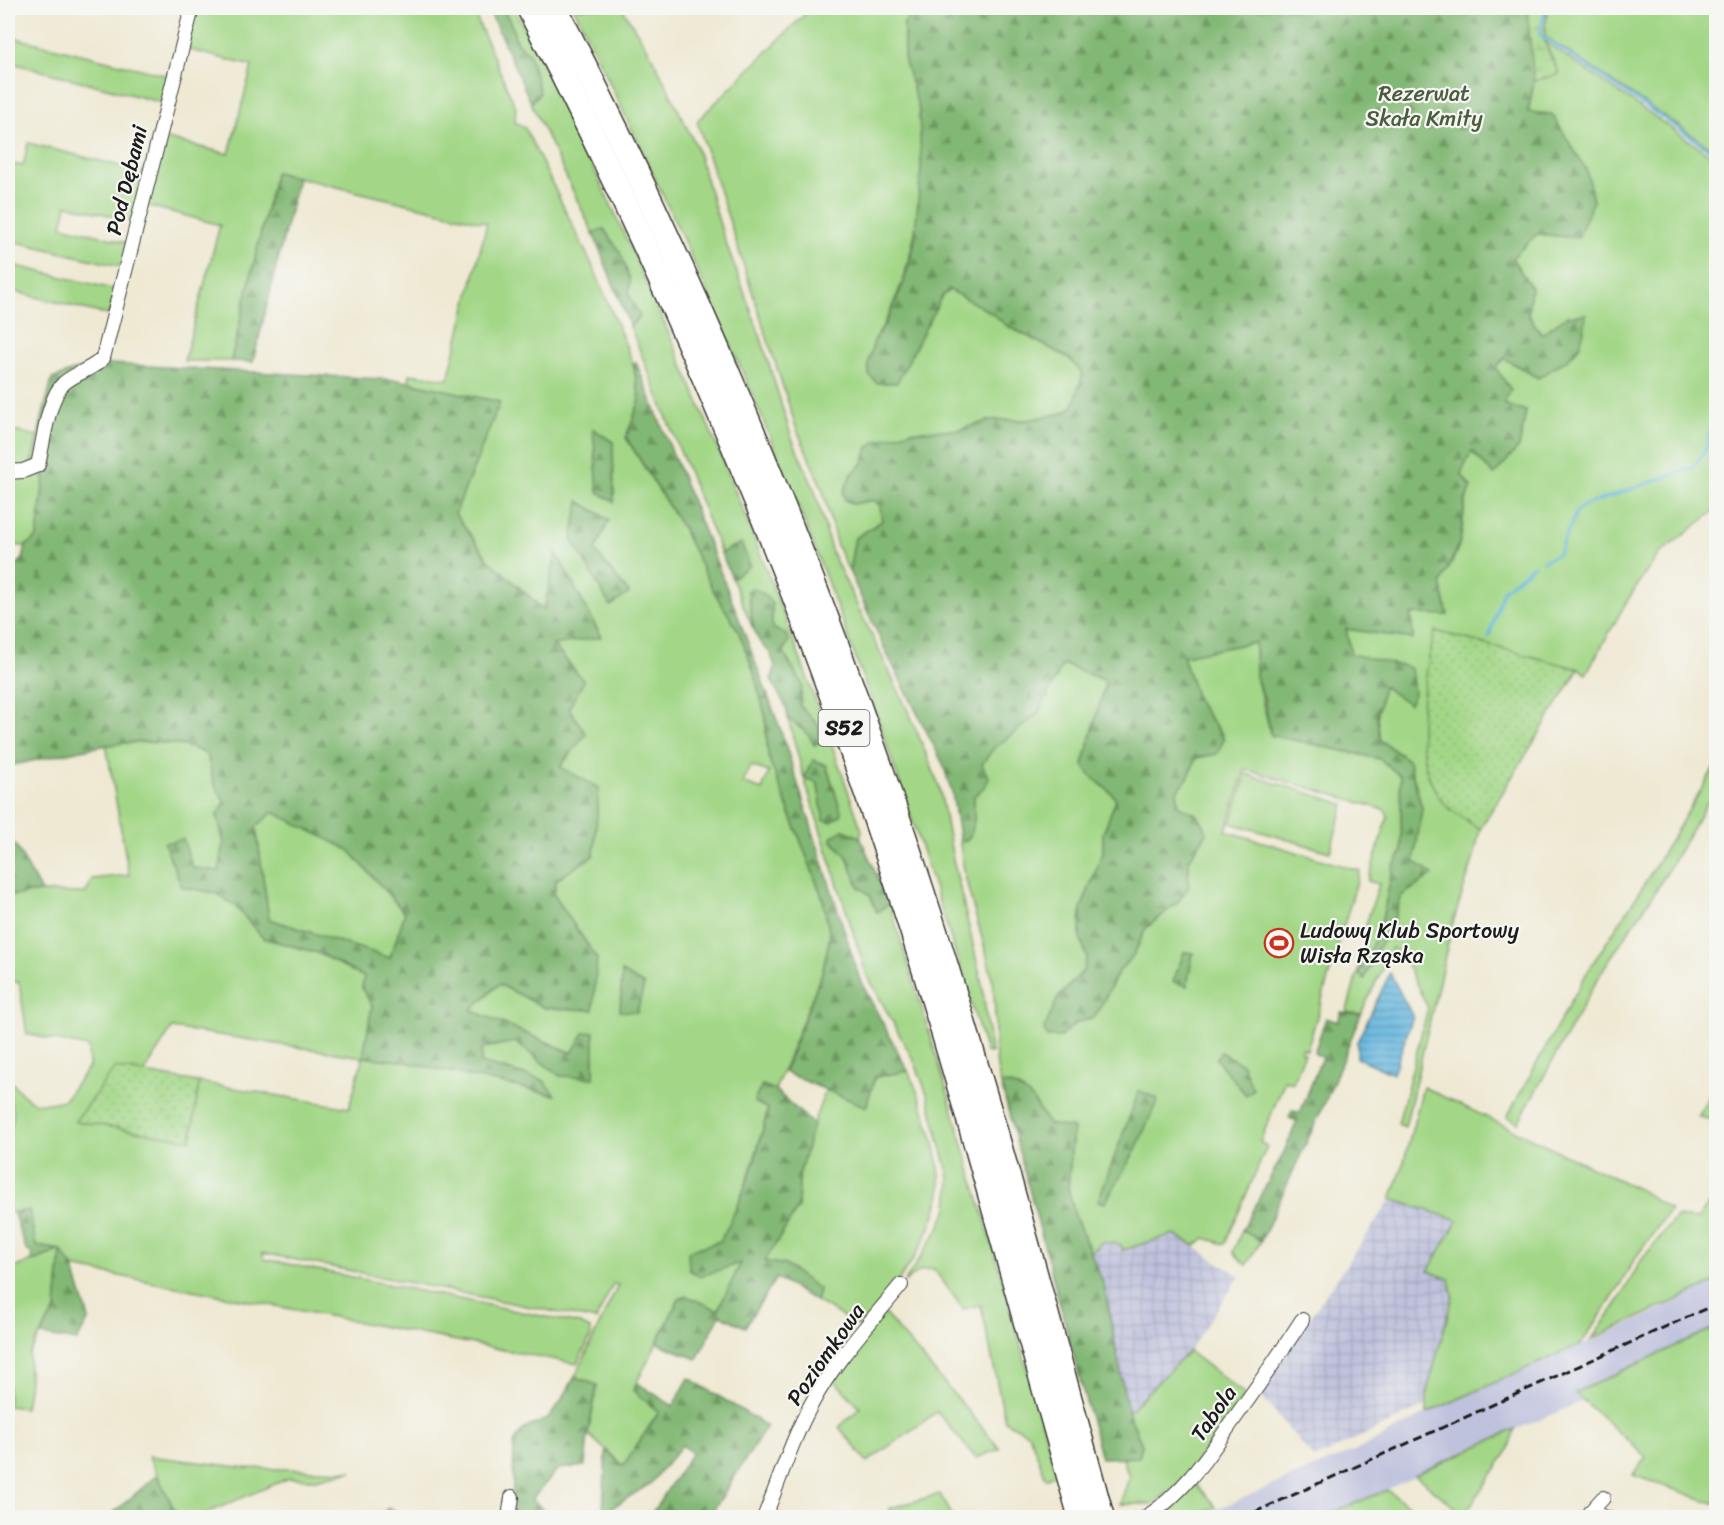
<svg xmlns="http://www.w3.org/2000/svg" width="1724" height="1525" viewBox="0 0 1724 1525" font-family="Sriracha,sans-serif">
	<style>
		.industrial { fill: url(#industrial-grid) }
		.railway { fill: #bfc2dd }
		.green { fill: #a3d787; stroke: #607a52; stroke-width: 1.5; fill-rule: evenodd }
		.forest { fill: url(#forest-firs); stroke: #4f6a48; stroke-width: 1.5; fill-rule: evenodd }
		.wetland { fill: url(#wetland-marsh); stroke: #607a52; stroke-width: 1.5 }
		.garden { fill: url(#garden-dots); stroke: #607a52; stroke-width: 1.5 }
		.water { fill: url(#water-rules); stroke: #3f687c; stroke-width: 1.5 }
		.lines { fill: none; stroke-linecap: round; stroke-linejoin: round }
		.stream { stroke: #62b5dd; stroke-width: 3 }
		.minor-casing { stroke: #3c3b37; stroke-width: 16 }
		.motorway-casing { stroke: #3c3b37; stroke-width: 27 }
		.minor { stroke: #fff; stroke-width: 14 }
		.motorway { stroke: #fff; stroke-width: 24 }
		.rail { stroke: #1c1c1c; stroke-width: 3; stroke-dasharray: 9 4.5; stroke-linecap: butt }
		.labels { text-anchor: middle; stroke-width: 4.5; stroke-linejoin: round; paint-order: stroke }
		.shield { fill: #f6f6f2; stroke: #5d5d5c; stroke-width: 1.5 }
		.shield-label { font-size: 21px; font-weight: bold; fill: #1c1c1c }
		.park-label { font-size: 22px; fill: #4b5d41; stroke: #f6f6f2 }
		.street-label { font-size: 22px; fill: #1c1c1c; stroke: #f6f6f2 }
		.poi-label { font-size: 22px; fill: #1c1c1c; stroke: #f6f6f2; text-anchor: start }
	</style>
	<defs>
		<pattern id="industrial-grid" width="8" height="8" patternUnits="userSpaceOnUse" patternTransform="scale(1.5)"><rect width="8" height="8" fill="#bfc2dd"/><path d="M0 4h8M4 0v8" fill="none" stroke="#a4a6bd"/></pattern>
		<pattern id="forest-firs" width="22" height="20" patternUnits="userSpaceOnUse" patternTransform="scale(1.5)"><rect width="22" height="20" fill="#82b874"/><path d="M5 1l3.5 6h-7zM16 11l3.5 6h-7z" fill="#6a955e"/></pattern>
		<pattern id="wetland-marsh" width="20" height="14" patternUnits="userSpaceOnUse" patternTransform="scale(1.5)"><rect width="20" height="14" fill="#a3d787"/><path d="M1 5h8M5 5V1M11 12h8M15 12V8" fill="none" stroke="#8cb874"/></pattern>
		<pattern id="garden-dots" width="8" height="8" patternUnits="userSpaceOnUse" patternTransform="scale(1.5)"><rect width="8" height="8" fill="#a3d787"/><path d="M2 2h.1M6 6h.1" fill="none" stroke="#8cb874" stroke-width="1.8" stroke-linecap="round"/></pattern>
		<pattern id="water-rules" width="6" height="5" patternUnits="userSpaceOnUse" patternTransform="scale(1.5)"><rect width="6" height="5" fill="#62b5dd"/><path d="M0 2.5h6" fill="none" stroke="#5092b2"/></pattern>
	</defs>
	<rect width="100%" height="100%" fill="#f6f6f2"/>
	<filter id="ink" filterUnits="userSpaceOnUse"><feTurbulence type="fractalNoise" baseFrequency=".0167" numOctaves="2"/><feDisplacementMap in="SourceGraphic" scale="12" xChannelSelector="R" yChannelSelector="G"/><feConvolveMatrix kernelMatrix="1 2 1 2 8 2 1 2 1" color-interpolation-filters="sRGB"/></filter>
	<filter id="wash" filterUnits="userSpaceOnUse"><feTurbulence type="fractalNoise" baseFrequency=".008" numOctaves="4" result="noise"/><feDisplacementMap in="SourceGraphic" scale="24" xChannelSelector="R" yChannelSelector="G"/><feGaussianBlur stdDeviation="1.35" result="paint"/><feColorMatrix in="noise" values="0 0 0 0 0 0 0 0 0 0 0 0 0 0 0 0 0 1.4 0 .05"/><feComposite in="paint" operator="in"/></filter>
	<g filter="url(#wash)">
		<rect width="100%" height="100%" fill="#efe9d3"/>
		<g class="industrial">
			<path d="M1391,1199L1458,1220L1428,1270L1449,1279L1453,1296L1427,1391V1405L1314,1459L1259,1393Z"/>
			<path d="M1174,1234L1240,1276L1189,1351L1128,1412L1104,1286L1091,1253L1102,1242L1122,1245L1123,1250Z"/>
		</g>
		<path class="railway" d="M1716,1282V1335L1584,1401L1464,1451L1377,1495L1322,1517L1196,1518L1361,1448L1427,1413L1645,1317Z"/>
		<g class="green">
			<path d="M197,8H472L516,108L515,122L525,128L595,271L633,363L640,400L626,438L683,529L714,592L738,630L753,669L765,715L768,756L823,899L830,936L823,970L775,1090L762,1085L754,1102L768,1108C757,1156 743,1199 720,1242L741,1262L718,1310L687,1297L679,1299L633,1390L659,1412L623,1466L588,1434L597,1385L575,1377L618,1285L613,1284L596,1320L262,1253L264,1259L580,1324L590,1329L591,1336L577,1364L73,1267L61,1251L56,1309L29,1354V1382L25,1408L8,1406V1270L60,1250L36,1246L29,1210L8,1213V1143L14,1112L8,1098V1082L10,1080C30,1104 33,1107 64,1100L89,1067L88,1047L27,1034L19,982L8,983V896L41,892L86,893L92,879L129,875L106,744C138,742 177,739 207,754L214,783L225,803L217,815L224,843L219,871L192,868L182,887L216,893L235,906L263,938L318,953L364,977L362,988L372,1006L363,1057L401,1061L554,1095L543,1080L481,1063L482,1048L515,1042L560,1076L584,1033L573,1053L471,1010L499,984L545,1008L597,959L554,895L556,880L594,855L559,767L569,708L583,681L553,645L601,636L557,554L544,610L488,559L455,514L500,402L409,382L410,374L448,379L487,223L275,172L231,361H184L220,225L145,205L163,138L229,154L252,66L186,49ZM593,430L613,442L614,502ZM579,501L609,520L595,551L629,593L610,606ZM751,766L769,772L762,790L743,783ZM172,1028L363,1057L349,1108L199,1082L191,1140L76,1121L115,1068L144,1073Z"/>
			<path d="M501,8H514C651,272 765,549 862,831L860,837L843,830L832,841L846,855L859,887L870,895L877,912L889,903C949,1092 1004,1282 1056,1473L1046,1479L1029,1434L1005,1421L981,1305L963,1309L934,1269L921,1270L904,1283L938,1230L948,1208L950,1180L927,1094L915,1063L866,973L804,778L788,718L809,735L820,727L800,706L802,684L783,652L785,634L772,629L770,622L773,612L748,592L753,629L732,578L750,565L741,543L721,553L630,326L640,317L629,295L630,279L604,229L593,233L531,103L540,93L529,54L517,43L510,21ZM813,760L826,765L835,791L832,822L824,819Z"/>
			<path d="M574,8H622L652,56L696,146L723,235L761,338L791,436L815,491L832,553L910,715L939,785L953,859L982,984L991,1053L986,1052C911,805 827,561 722,325C675,218 624,113 574,8Z"/>
			<path d="M811,8H919L904,24C904,35 903,49 905,60C909,77 918,95 919,113C926,192 916,273 874,341L950,290L990,312L1006,325L1069,358L1083,374L1073,406L1063,413L1028,420H992L958,430L911,431L877,441L868,448L863,463L851,475L852,504L874,500L880,506L882,521L855,538L849,571L837,546L822,488L796,427L697,121Z"/>
			<path d="M1549,8H1716V151L1543,35Z"/>
			<path d="M8,36L169,76L163,103L8,62Z"/>
			<path d="M1544,41L1716,159V510L1658,555L1627,601L1586,674L1579,669L1435,631C1426,672 1413,737 1429,777C1436,796 1464,818 1480,829L1474,857L1453,922L1405,1127L1398,1124L1428,1008L1402,955L1392,948L1361,1014H1346L1367,939L1362,937L1379,884L1368,881L1388,816L1385,810L1245,769L1226,831L1360,871L1307,1050L1302,1048L1301,1052L1305,1053L1293,1083L1285,1080L1260,1142L1267,1146L1225,1244L1205,1238L1195,1246L1174,1234L1123,1250L1121,1245L1102,1242L1091,1253L1075,1216L1068,1188L1073,1129L1048,1124C1037,1104 1026,1084 1001,1084C990,1050 999,1013 992,978C983,932 964,889 960,842L967,840L974,821V796L985,786L982,764L993,749L1037,715L1063,664L1106,681L1083,765C1092,782 1106,784 1116,799L1103,834V852L1081,909L1080,937L1087,957L1083,971L1058,998L1044,1029L1060,1037L1076,1023L1095,1017L1119,971L1133,956L1146,928L1178,902L1187,888L1189,860L1206,834L1196,814L1179,806L1177,791L1188,778L1196,758L1217,754L1223,735L1198,703L1183,656L1255,642L1256,677L1271,735L1380,759L1400,776L1402,852L1393,867L1380,929L1358,973L1365,978L1380,944L1390,931L1414,861L1422,808L1409,761L1380,740L1377,718L1382,686L1409,703L1351,654L1346,629L1413,638L1411,614C1434,591 1453,571 1461,537C1464,520 1463,503 1471,487L1461,474L1471,451L1494,475L1519,447L1526,411L1503,404L1511,390L1495,368L1504,358L1538,378L1567,316L1542,334L1528,315L1531,287L1512,258L1537,234L1578,238L1528,113L1534,81L1559,73ZM1184,952L1193,953L1186,986ZM1139,1091L1158,1099L1135,1151L1105,1202L1099,1201Z"/>
			<path d="M28,143L145,172L134,221L67,205L62,226L128,243L123,267L8,240V163L23,166Z"/>
			<path d="M8,264L117,290L108,315L8,290Z"/>
			<path d="M8,430L38,436L45,470L37,537L26,546L8,545Z"/>
			<path d="M1716,765V788L1655,892L1605,966L1518,1123L1507,1117L1589,969L1637,896Z"/>
			<path d="M1246,774L1344,804L1330,852L1231,823Z"/>
			<path d="M273,811L349,850L405,913L390,958L269,919L256,827Z"/>
			<path d="M908,1071C922,1099 946,1169 939,1199C929,1248 891,1291 860,1327L816,1301L819,1289L785,1265L764,1262L798,1208L799,1176L813,1124L826,1089L866,1107L875,1077Z"/>
			<path d="M1716,1084V1120L1698,1117Z"/>
			<path d="M1423,1087L1640,1190L1670,1210L1636,1257L1611,1300L1581,1344L1427,1413V1391L1453,1296L1449,1279L1428,1271L1458,1220L1391,1199L1402,1169Z"/>
			<path d="M1716,1195V1282L1592,1339L1620,1299L1640,1262L1676,1217L1697,1219Z"/>
			<path d="M1242,1230L1261,1241L1246,1265L1233,1252Z"/>
			<path d="M884,1313L987,1433L1000,1449L976,1458L937,1412L867,1462L839,1427L860,1408L832,1378Z"/>
			<path d="M1716,1327V1504L1633,1475L1646,1457L1575,1393Z"/>
			<path d="M1189,1351L1245,1395L1180,1484L1152,1504H1120L1129,1478L1123,1458L1139,1457L1142,1445L1128,1412Z"/>
			<path d="M1515,1429L1508,1451L1464,1515L1415,1475Z"/>
			<path d="M148,1456L247,1468L352,1471L315,1479L289,1478L197,1517H178Z"/>
			<path d="M1194,1482L1216,1507L1191,1517L1155,1518Z"/>
			<path d="M1387,1490L1425,1517H1321Z"/>
			<path d="M940,1494L953,1517H890V1508Z"/>
		</g>
		<g class="forest">
			<path d="M488,8H501L510,21L517,43L529,54L540,93L531,103Z"/>
			<path d="M919,8H1527L1534,81L1528,112L1552,114L1587,171L1593,201L1578,238L1537,234L1512,258L1531,287L1528,315L1541,334L1567,316L1586,314C1583,357 1572,356 1538,378L1504,358L1496,368L1511,390L1503,404L1526,411L1519,447L1494,475L1472,451L1461,474L1471,487L1465,501L1460,541L1441,584L1448,615L1411,614L1413,639L1346,629L1351,654L1411,668L1414,694L1409,704L1383,686L1377,718L1380,740L1409,761L1422,808L1414,861L1433,875L1401,896L1390,931L1380,944L1364,979L1358,973L1380,929L1393,867L1402,852L1400,776L1380,759L1271,735L1264,700L1256,677L1255,642L1183,656L1198,702L1224,739L1217,754L1196,758L1188,778L1177,791L1179,806C1192,812 1206,818 1206,834L1189,860L1188,888L1178,902L1146,928L1133,956L1119,971L1095,1017L1076,1023L1060,1037H1047L1044,1029L1058,998L1083,971L1087,957L1080,937L1081,909L1103,852V834L1116,799C1106,784 1092,782 1083,765L1106,681L1063,664L1037,715L993,749L982,764L989,779L985,786L974,796V821L970,837L960,842L952,793L943,764L887,654L849,571L855,538L882,521L880,506L874,500L852,504L845,500L843,493L851,475L863,463L868,448L877,441L911,431L958,430L992,420H1028L1063,413L1073,406L1083,374L1069,358L1006,325L990,312L950,290L942,296L897,383H877L869,375L868,363L874,341L887,320L904,282L914,244L921,168L919,110L904,58V23Z"/>
			<path d="M275,172L298,178L253,362L231,361Z"/>
			<path d="M604,229L620,252L630,279L629,295L640,317L630,326L593,233Z"/>
			<path d="M636,362L736,611L781,731L860,980L908,1071L875,1077L866,1107L784,1072L823,970L830,936L823,899L768,756L765,715L753,669L738,630L714,592L683,529L626,437L640,400L633,363Z"/>
			<path d="M93,363L399,380L500,402L455,514L488,559L544,610L556,553L601,637L553,645L584,681L569,708L586,734L560,767L599,788L594,855L556,880L554,895L597,959L593,1010L545,1008L499,984L471,1010L572,1053L584,1033L594,1032V1078L560,1076L515,1042L482,1048L481,1063L543,1080L555,1095L401,1061L363,1057L372,1006L362,988L364,977L318,953L263,938L235,906L216,893L182,887L164,843L183,839L193,868L219,871L224,843L217,815L225,803L214,783L207,754C148,725 68,755 8,766V572L23,559L26,546L37,537L45,470L30,467L52,379ZM273,812L349,850L405,913L390,958L269,919L256,827Z"/>
			<path d="M593,429L613,442L614,502L598,492Z"/>
			<path d="M579,501L609,520L595,551L629,593L610,606L572,539Z"/>
			<path d="M741,543L750,566L732,578L721,553Z"/>
			<path d="M752,588L763,593L772,604V628L785,634L789,640L783,652L802,684L800,706L820,727L821,742L814,745L809,735L788,718L786,707L771,680L775,667L770,652C750,640 752,612 748,591Z"/>
			<path d="M813,760L826,765L842,814L832,822L824,820C820,806 821,795 817,782L804,778Z"/>
			<path d="M844,830L860,837L889,903L877,912L870,895L859,887L846,855L832,841V836Z"/>
			<path d="M8,839L15,844L41,892L8,896Z"/>
			<path d="M1184,952L1193,953L1187,986L1173,982Z"/>
			<path d="M622,972L644,985L637,1012L620,1011Z"/>
			<path d="M1341,1012L1361,1014L1326,1100L1261,1241L1242,1230L1284,1152L1297,1121L1289,1118L1292,1110L1300,1113L1322,1057L1314,1053L1326,1018L1338,1022Z"/>
			<path d="M1221,1052L1242,1064L1253,1090L1246,1095L1216,1059Z"/>
			<path d="M1001,1084C1026,1084 1037,1104 1048,1124L1073,1128L1068,1188L1075,1216L1104,1285L1128,1412L1142,1445L1139,1457L1101,1458Z"/>
			<path d="M762,1085L775,1090L813,1124L799,1176L798,1208L765,1261L785,1265L819,1289L816,1301L776,1278L745,1327L720,1315L697,1359L657,1343L679,1299L687,1296L718,1310L741,1263L701,1276L689,1270L688,1251L720,1241C744,1199 757,1156 768,1109L754,1102Z"/>
			<path d="M1139,1091L1158,1099L1135,1151L1105,1203L1098,1201Z"/>
			<path d="M29,1210L36,1246L61,1250L73,1267L89,1319L77,1341L40,1335L56,1309L61,1250L31,1262L32,1253L26,1250L14,1214Z"/>
			<path d="M575,1377L597,1385L588,1434L585,1466L558,1469L532,1499L551,1517L512,1518L514,1444C523,1423 532,1428 547,1418C559,1409 567,1389 575,1377Z"/>
			<path d="M689,1378L767,1426L709,1517L650,1516L692,1453L682,1445L650,1484L603,1513L606,1450L623,1466L659,1412L633,1390L637,1383L673,1406Z"/>
			<path d="M157,1475L178,1517H115L112,1514Z"/>
			<path d="M388,1508L411,1517H377Z"/>
		</g>
		<path class="wetland" d="M1527,8H1547L1544,41L1559,74L1534,81Z"/>
		<g class="garden">
			<path d="M1435,631L1579,669L1480,829C1467,820 1448,811 1440,798C1408,752 1424,681 1435,631Z"/>
			<path d="M115,1068L199,1082L191,1140L75,1121Z"/>
		</g>
		<path class="water" d="M1390,973L1413,1017L1393,1074L1357,1058V1042Z"/>
		<g class="lines">
			<g class="stream">
				<path d="M1545,8L1540,35L1716,154"/>
				<path d="M1543,561L1558,554L1577,511L1583,506L1692,468L1705,452L1716,409"/>
				<path d="M1489,637L1503,590L1534,565"/>
			</g>
		</g>
	</g>
	<g filter="url(#ink)">
		<g class="lines">
			<g class="minor-casing">
				<g id="minor">
					<path d="M8,472L23,471L38,465C43,444 48,397 64,383C77,372 92,370 103,358L192,8"/>
					<path d="M1590,1512L1607,1518"/>
					<path d="M509,1518L512,1497"/>
					<path d="M764,1518C780,1479 792,1439 812,1403C835,1360 870,1323 901,1285"/>
					<path d="M1145,1518C1184,1493 1208,1456 1234,1419C1258,1386 1280,1354 1302,1320"/>
					<path d="M1585,1518L1603,1498"/>
				</g>
			</g>
			<g class="motorway-casing">
				<g id="motorway">
					<path d="M529,8C667,277 787,554 883,841C958,1064 1016,1292 1081,1518"/>
					<path d="M555,8C706,299 831,606 931,919C994,1116 1047,1317 1102,1518"/>
				</g>
			</g>
			<use href="#minor" class="minor"/>
			<use href="#motorway" class="motorway"/>
			<path class="rail" d="M1242,1518L1716,1304"/>
		</g>
	</g>
	<defs>
		<g id="stadium-ring" transform="scale(1.5)"><circle r="9.5" fill="#f6f6f2" stroke="#c8321e" stroke-width="1.5"/><path d="M0-5a6.5 5 0 1 0 0 10a6.5 5 0 1 0 0-10ZM-3.5-1.8h7v3.6h-7Z" fill="#c8321e"/></g>
	</defs>
	<g fill-rule="evenodd">
		<use href="#stadium-ring" x="1279" y="943"/>
	</g>
	<g class="labels">
		<rect class="shield" x="818.5" y="710" width="51" height="36" rx="4.5"/>
		<g class="shield-label">
			<text x="844" y="735">S52</text>
		</g>
		<g class="park-label">
			<text x="1424" y="101">Rezerwat<tspan x="1424" dy="25">Skała Kmity</tspan></text>
		</g>
		<g class="street-label">
			<text transform="translate(126 180) rotate(-76)" y="8">Pod Dębami</text>
			<text transform="translate(825 1354) rotate(-55)" y="8">Poziomkowa</text>
			<text transform="translate(1213 1413) rotate(-55)" y="8">Tabola</text>
		</g>
		<g class="poi-label">
			<text x="1300" y="938">Ludowy Klub Sportowy<tspan x="1300" dy="25">Wisła Rząska</tspan></text>
		</g>
	</g>
	<rect width="1724" height="1525" fill="none" stroke="#f6f6f2" stroke-width="30"/>
</svg>
